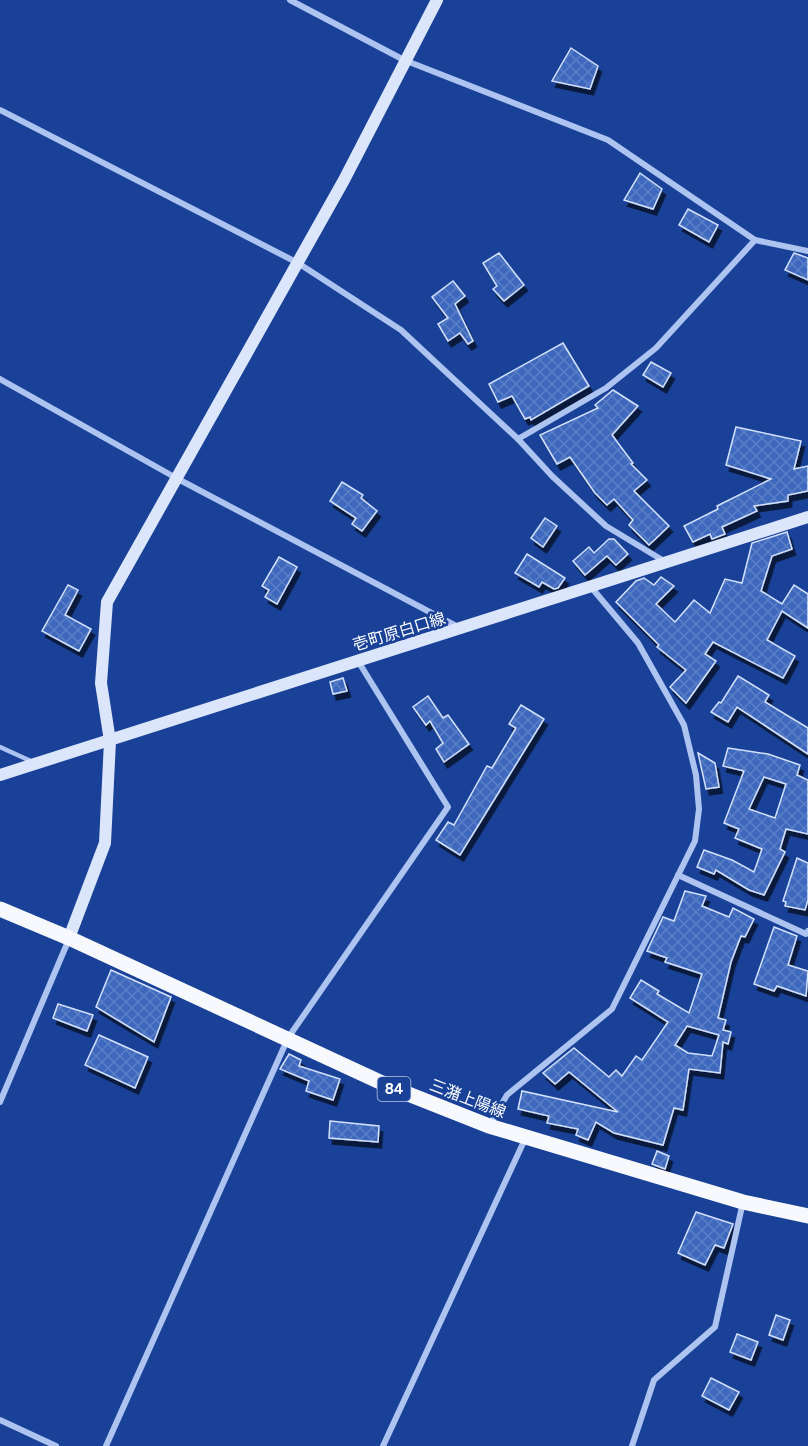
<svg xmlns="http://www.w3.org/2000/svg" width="808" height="1446" viewBox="0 0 808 1446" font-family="Figtree,'Noto Sans JP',sans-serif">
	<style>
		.building { fill: url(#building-cross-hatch); stroke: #d4e1fc; stroke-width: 1.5; fill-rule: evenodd; filter: url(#shadow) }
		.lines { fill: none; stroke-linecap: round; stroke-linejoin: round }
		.lane { stroke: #adc4f1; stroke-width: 4.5 }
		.street { stroke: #adc4f1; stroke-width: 6 }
		.secondary { stroke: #dbe5fc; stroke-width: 12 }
		.primary { stroke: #f7f9ff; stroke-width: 15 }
		.labels { text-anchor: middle; stroke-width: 5; stroke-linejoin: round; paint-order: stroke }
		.shield { fill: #194198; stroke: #bac6e0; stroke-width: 1.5 }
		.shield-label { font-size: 15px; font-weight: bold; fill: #fff }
		.street-label { font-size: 16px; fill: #fff; stroke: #194198 }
	</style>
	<defs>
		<pattern id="building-cross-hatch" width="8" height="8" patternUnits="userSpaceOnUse" patternTransform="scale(1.5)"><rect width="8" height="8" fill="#3d68bd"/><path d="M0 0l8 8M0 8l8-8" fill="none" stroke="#5a7fc7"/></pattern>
		<filter id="shadow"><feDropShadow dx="3.5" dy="6" stdDeviation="0" flood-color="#0009"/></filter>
	</defs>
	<rect width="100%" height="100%" fill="#194198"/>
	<g class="building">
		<path d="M571,48L598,66L590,89L552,81Z"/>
		<path d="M640,173L662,189L653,209L624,200Z"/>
		<path d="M688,209L718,225L709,242L679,225Z"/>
		<path d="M499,253L524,285L504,301L493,289L497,286L483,263Z"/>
		<path d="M794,253L808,258V280L785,270Z"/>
		<path d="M453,281L465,296L455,304L473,341L468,344L460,333L448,341L438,324L448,318L432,297Z"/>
		<path d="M563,343L589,386L531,420L530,417L525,419L512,396L498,402L489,384Z"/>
		<path d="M651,362L671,373L663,387L643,375Z"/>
		<path d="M613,390L638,406L612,435L633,463L631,464L647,480L634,491L669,526L649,545L629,525L633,520L614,499L607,505L595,493L570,457L557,464L540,435L598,408L595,405Z"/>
		<path d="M736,427L801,441L794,469L808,466V491L788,495V501L754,506L757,511L722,527L725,534L712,539L710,534L693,542L684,526L718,509L717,506L771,479L726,465Z"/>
		<path d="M342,482L363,495L361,498L377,511L362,531L352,524L356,518L330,501Z"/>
		<path d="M545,518L557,526L543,547L531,538Z"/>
		<path d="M787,532L792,549L772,556L761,591L782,604L794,585L808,594V628L782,611L767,640L795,656L783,678L713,642L705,654L716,661L686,703L670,687L686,670L657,647L659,645L616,602L636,581L644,578L654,585L661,577L674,586L656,604L675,622L694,600L710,613L725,579L742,583L752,543Z"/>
		<path d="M609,539H614L628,554L616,565L607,556L585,575L573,561L589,547L594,553Z"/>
		<path d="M527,554L565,578L558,588L554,589L542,582L539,587L515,573Z"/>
		<path d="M279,557L297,567L277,604L265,597L269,590L262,586Z"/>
		<path d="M68,585L78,590L65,615L91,629L79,651L42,631Z"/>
		<path d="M738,676L769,695L765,702L808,728V754L737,707L728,722L711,712L719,702L721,703Z"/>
		<path d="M343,678L347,691L333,694L330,682Z"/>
		<path d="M428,696L443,718L448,715L469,744L444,762L436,749L443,743L430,721L426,725L413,707Z"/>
		<path d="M521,705L544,719L460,855L436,840L448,822L454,825L487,766L492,768L516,728L509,724Z"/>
		<path d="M728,748L768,754L800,765L797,775L808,780V834L786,829L780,849L785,852L764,895L749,890L716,870L714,874L697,867L704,850L732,860L754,872L762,849L735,838L739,829L724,823L744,771L723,766ZM764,777L786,784L775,818L749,809Z"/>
		<path d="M698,753L715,763L719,787L706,789Z"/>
		<path d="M797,858L808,863V900L805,910L785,906L786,902L783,901Z"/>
		<path d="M685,891L706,896L702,906L729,917L733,908L754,919L745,937L741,936L731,962L718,1018L726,1020L723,1030L731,1032L728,1044L723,1042L720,1073L689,1069L683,1110L674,1108L663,1145L614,1133L596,1122L588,1140L576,1135L578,1129L547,1123L549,1116L518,1109L522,1091L618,1112L569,1072L555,1084L543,1073L574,1048L609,1077L616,1070L622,1076L636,1056L642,1060L668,1022L630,998L641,980L659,991L657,994L689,1013L702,974L665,962L667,958L647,951L663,917L674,921ZM687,1026L719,1035L712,1056L688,1053L675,1045Z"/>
		<path d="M774,927L797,936L788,965L808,971L806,996L777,986L774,991L754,984Z"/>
		<path d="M111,970L171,997L154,1042L96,1007Z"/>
		<path d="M58,1004L93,1015L87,1031L53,1018Z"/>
		<path d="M99,1035L148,1057L135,1088L85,1065Z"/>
		<path d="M289,1054L301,1060L299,1066L340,1079L333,1100L306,1091L309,1081L280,1069Z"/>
		<path d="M330,1121L379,1126L378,1142L329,1138Z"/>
		<path d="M657,1151L669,1156L665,1169L652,1164Z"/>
		<path d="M696,1212L733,1224L724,1248L715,1245L705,1265L678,1253Z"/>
		<path d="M776,1315L790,1320L783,1340L769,1335Z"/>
		<path d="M737,1334L758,1342L751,1360L730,1352Z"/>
		<path d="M711,1378L739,1392L729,1410L702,1396Z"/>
	</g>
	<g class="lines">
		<path class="lane" d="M0,747L33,762"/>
		<g class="street">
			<path d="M290,0L404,60L608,140L755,240"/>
			<path d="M0,110L298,263L401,330L518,439L552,476L606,526L664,561"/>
			<path d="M0,379L178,479L460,628"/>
			<path d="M518,439L606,388L656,348L755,240L808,251"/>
			<path d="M678,875L806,934L808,931"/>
			<path d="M0,1102L69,939"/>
			<path d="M489,1126L507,1095L612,1009L695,841L699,809L696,775L684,725L638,643L591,587"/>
			<path d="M0,1420L56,1446"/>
			<path d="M106,1446L288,1038L448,807L358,661"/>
			<path d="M383,1446L525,1139"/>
			<path d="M632,1446L654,1380L715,1327L743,1202"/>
		</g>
		<g class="secondary">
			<path d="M0,775L808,517"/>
			<path d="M69,938L105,843L110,741L101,683L107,602L344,180L437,0"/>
		</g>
		<path class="primary" d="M0,909L69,938L393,1088L489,1126L743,1202L808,1216"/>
	</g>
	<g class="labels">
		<rect class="shield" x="377.5" y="1077" width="33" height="24" rx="4.5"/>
		<g class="shield-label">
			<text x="394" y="1094">84</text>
		</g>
		<g class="street-label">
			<text transform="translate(399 631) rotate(-17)" y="6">壱町原白口線</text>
			<text transform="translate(468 1098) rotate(21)" y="6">三潴上陽線</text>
		</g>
	</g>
</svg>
